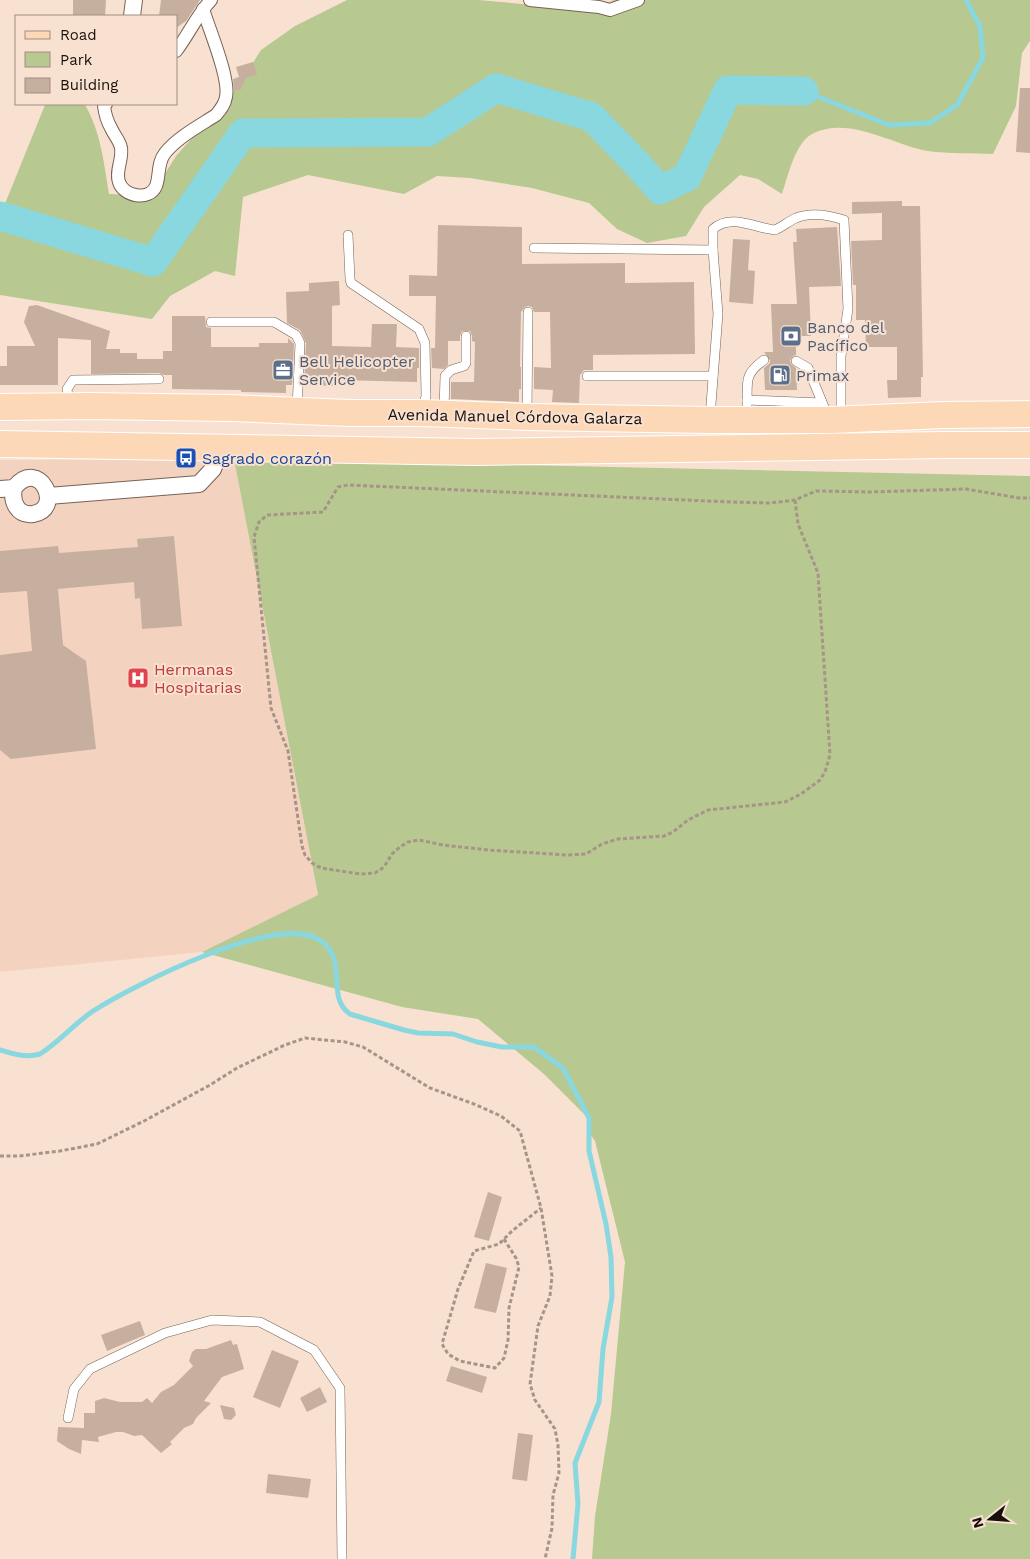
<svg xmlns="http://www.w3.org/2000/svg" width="1030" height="1559" viewBox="0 0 1030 1559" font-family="'Work Sans',sans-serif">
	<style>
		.built { fill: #f3d3bf }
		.green { fill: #b7c891 }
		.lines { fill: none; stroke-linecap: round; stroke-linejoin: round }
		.stream { stroke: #89d7df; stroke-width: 5 }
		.river { stroke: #89d7df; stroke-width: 29 }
		.building { fill: #c7afa0 }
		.service-casing { stroke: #776254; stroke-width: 10 }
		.pedestrian-casing { stroke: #776254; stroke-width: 14 }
		.minor-casing { stroke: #776254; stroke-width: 18 }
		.primary-casing { stroke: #fff; stroke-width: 28 }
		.path { stroke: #a69487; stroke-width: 3; stroke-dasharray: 4 2.5; stroke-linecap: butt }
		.service { stroke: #fff; stroke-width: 9 }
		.pedestrian { stroke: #fff; stroke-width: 12 }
		.minor { stroke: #fff; stroke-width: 16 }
		.primary { stroke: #fcd8b6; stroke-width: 26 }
		.labels { text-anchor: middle; stroke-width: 4; stroke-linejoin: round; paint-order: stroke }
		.service-label { font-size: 16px; fill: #4e5e75; stroke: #f9e1d1; text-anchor: start }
		.street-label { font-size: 16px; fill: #18100a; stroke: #f9e1d1 }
		.transit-label { font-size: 16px; fill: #164399; stroke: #f9e1d1; text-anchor: start }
		.health-label { font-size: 16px; fill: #be3a42; stroke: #f9e1d1; text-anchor: start }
	</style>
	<rect width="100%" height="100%" fill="#f9e1d1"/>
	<path class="built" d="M234,459L318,896L202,952L0,972V460Z"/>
	<g class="green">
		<path d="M347,0H478L592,10L614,0H1030V41L1022,53L1016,106L993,154C972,153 949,154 928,151C892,145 849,115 812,134C795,143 788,176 782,194L758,179L740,175L704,207L686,236L647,243L617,229L589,203L532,188L470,178L437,176L404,194L308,175L243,197L235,276L215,271L170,296L152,319L0,295V216L45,105H85C101,132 104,164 109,194L132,195L161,180L176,156L237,88L261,50L295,26Z"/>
		<path d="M234,459L1030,476V1559H592L595,1516L611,1414L625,1262L595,1141L590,1134L588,1118L544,1074L478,1019L402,1007L202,952L318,895Z"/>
	</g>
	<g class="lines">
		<g class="stream">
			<path d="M804,91L889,125L930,123L957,105L983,58L980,26L966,0"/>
			<path d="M0,1050C13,1054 26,1058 40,1054C59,1042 74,1024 93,1011C132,986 280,910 321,941C349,961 325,997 350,1014L404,1030L418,1033L453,1034L477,1042L502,1047H534L563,1068L589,1118V1151L606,1224L611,1257L612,1297L603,1349L599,1402L575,1463L578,1504L573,1559"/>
		</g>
		<path class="river" d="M0,216L153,262L243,133L428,132L496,88L592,117L639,166L660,190L687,177L728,90L804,91"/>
	</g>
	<g class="building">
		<path d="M73,0H106L105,16H73Z"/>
		<path d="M161,0H200L186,21L176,28V16H159Z"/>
		<path d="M253,62L257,75L246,78L241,89L234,91L233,79L239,77L236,67Z"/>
		<path d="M1020,88H1030V153L1016,152Z"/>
		<path d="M902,201V206H920L923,377H921V397L888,398L887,380H897V347H866L865,320H856V285H853L851,241L882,240V213L852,214V202Z"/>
		<path d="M438,225L522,227V264L625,263V283L694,282L695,354L593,355V370H584L580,375L579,403L552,402L553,390L534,389V367L551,368L550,312H534L532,307L528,306L525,307L521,312L520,367H521V389H519V402L451,399V382H474L475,342L472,341V336L470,331H462L460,336V341H448V365L444,369L432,368L431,348H435L436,296H409V275L437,276Z"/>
		<path d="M837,227L841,286L809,287L811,336H796V355L793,356L790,360L791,364L796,368L797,390H765L764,368L770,363V360L764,352H773L771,304H797L793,242H797L796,229Z"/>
		<path d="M733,239L750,240L748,270L755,271L753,304L729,302Z"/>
		<path d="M339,281L340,305L332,306V346L371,347L372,324H397L396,347L419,348V368H417V382L338,380V386L304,385L306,343L300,330L287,323L286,292L309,291V283Z"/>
		<path d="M37,305L110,331L106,349H120V353H137V359H163V351H172V316H205L206,327L211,328V347H259V343H288V338L294,344L292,385H286V393L241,392V390L172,389V375H164L159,373L91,374V340L58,338V385H0V366H7V346H35L24,322L29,306Z"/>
		<path d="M174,536L182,626L142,629L140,598L135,599L134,582L58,589L63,645L86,661L96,749L11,759L0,750V655L32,651L27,591L0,593V551L58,546L59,553L138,547L137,539Z"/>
		<path d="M488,1192L502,1197L489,1241L474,1237Z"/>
		<path d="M486,1263L507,1268L496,1313L474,1308Z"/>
		<path d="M140,1321L145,1335L107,1351L101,1335Z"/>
		<path d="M231,1340L233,1345L237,1344L244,1369L222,1377L204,1401L211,1403L196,1418L193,1424L184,1428L170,1442L172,1444L161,1453L142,1435L134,1436L123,1432H116L98,1437L99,1442L82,1440L81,1454L69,1449L57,1441L58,1427L84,1428V1413H95V1401L104,1398L120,1402H142L147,1398L152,1403L161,1392L174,1385L193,1366L189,1361L192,1352L196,1349H206Z"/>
		<path d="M272,1350L299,1361L280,1408L253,1397Z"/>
		<path d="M451,1366L487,1377L482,1393L446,1381Z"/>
		<path d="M320,1387L327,1402L307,1412L300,1398Z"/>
		<path d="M220,1405L234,1408L236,1415L231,1420L224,1419Z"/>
		<path d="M518,1433L533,1435L527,1481L512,1479Z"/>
		<path d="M268,1474L311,1479L308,1498L266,1493Z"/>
	</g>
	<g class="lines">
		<g class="service-casing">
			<g id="service">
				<path d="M348,235L350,279L351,283L419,329L425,343L426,396L423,410"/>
				<path d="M534,248L713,250"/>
				<path d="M211,322H274L296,335L300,343L297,408"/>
				<path d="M796,361L808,368L824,407"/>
				<path d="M587,376H713"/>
				<path d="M747,400L822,403"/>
				<path d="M69,404L67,389L73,380L159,379"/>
				<path d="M747,405C748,382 743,375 764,360"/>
				<path d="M444,411L445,376L451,370L464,366L466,363V336"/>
				<path d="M527,414L528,312"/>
				<path d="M710,417L718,314L713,250V229C731,213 755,228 775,230C782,227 789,221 796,218C811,212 829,215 844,220L848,309L841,356V417"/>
				<path d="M68,1418L74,1389L90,1369L165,1333L212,1320L260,1322L314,1350L340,1388L342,1559"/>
			</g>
		</g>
		<g class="pedestrian-casing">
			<g id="pedestrian">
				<path d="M530,0L599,7L610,10L638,0"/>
				<path d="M176,51C189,34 197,15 211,0"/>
				<path d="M106,104L104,106C105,114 107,121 111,128C114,135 120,141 121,148C123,160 115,171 119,182C123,196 149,202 156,186C160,176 157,163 165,153C178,137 199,126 216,115C221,109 225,104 226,97C230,78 209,29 203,9"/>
			</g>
		</g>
		<g class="minor-casing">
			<g id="minor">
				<path d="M132,16L134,0"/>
				<path d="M0,489L14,488C39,456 65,509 33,514C17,516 11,501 14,488"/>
				<path d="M48,496L199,484L213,469L222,447"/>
			</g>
		</g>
		<g class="primary-casing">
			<g id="primary">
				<path d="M0,407L90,406L230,408L349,413H423L527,417L710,420H831L943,415L1030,414"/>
				<path d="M0,444L476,452L944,445H1030"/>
			</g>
		</g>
		<g class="path">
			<path d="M795,500L798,524L818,573L830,755L825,772L820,780L801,794L785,802L708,810L688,820L673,832L664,836L618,839L602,844L586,854L567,855L488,850L443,845L419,840L408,842L400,847L392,854L384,867L375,873L360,874L321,868L312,863L305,855L302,846L288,751L271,708L254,537L259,522L267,515L323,512L338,487L348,485L730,502L769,503L795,500L816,491L870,492L966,489L1019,498H1030"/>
			<path d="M0,1156H19L60,1151L97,1144L144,1121L210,1085L237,1068L285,1045L305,1038L345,1042L363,1047L430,1088L474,1104L501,1116L520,1131L541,1208L552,1276L550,1296L538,1326L530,1384L535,1400L555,1429L558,1445L559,1473L553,1495L552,1528L545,1559"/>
			<path d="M504,1239L516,1258L519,1267L509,1308L508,1340L504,1358L495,1368L460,1361L448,1354L442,1344L458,1289L474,1251L499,1244L512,1231L541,1208"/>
		</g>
		<use href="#service" class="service"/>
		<use href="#pedestrian" class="pedestrian"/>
		<use href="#minor" class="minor"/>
		<use href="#primary" class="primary"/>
	</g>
	<defs>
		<g id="bank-square" transform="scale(1.125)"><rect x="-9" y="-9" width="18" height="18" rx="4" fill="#5c6f8a" stroke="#f9e1d1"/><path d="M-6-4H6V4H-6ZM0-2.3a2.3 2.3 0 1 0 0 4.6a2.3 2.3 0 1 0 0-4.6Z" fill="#fff"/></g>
		<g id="office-square" transform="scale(1.125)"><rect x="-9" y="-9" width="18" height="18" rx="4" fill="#5c6f8a" stroke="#f9e1d1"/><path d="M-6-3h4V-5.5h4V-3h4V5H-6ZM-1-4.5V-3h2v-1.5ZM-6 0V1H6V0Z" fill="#fff"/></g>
		<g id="fuel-square" transform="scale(1.125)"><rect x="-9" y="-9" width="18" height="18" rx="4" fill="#5c6f8a" stroke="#f9e1d1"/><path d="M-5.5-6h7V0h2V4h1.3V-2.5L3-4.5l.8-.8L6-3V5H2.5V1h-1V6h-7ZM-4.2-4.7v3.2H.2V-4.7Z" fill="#fff"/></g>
		<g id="bus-square" transform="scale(1.125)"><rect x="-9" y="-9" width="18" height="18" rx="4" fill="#1a4fb4" stroke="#f9e1d1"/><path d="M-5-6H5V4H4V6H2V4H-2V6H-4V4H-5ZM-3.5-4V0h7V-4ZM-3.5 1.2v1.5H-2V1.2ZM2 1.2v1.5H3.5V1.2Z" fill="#fff"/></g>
		<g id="hospital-square" transform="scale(1.125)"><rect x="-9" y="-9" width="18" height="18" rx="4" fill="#e0444e" stroke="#f9e1d1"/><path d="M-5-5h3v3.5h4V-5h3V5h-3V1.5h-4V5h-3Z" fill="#fff"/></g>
	</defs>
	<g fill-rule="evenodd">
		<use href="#bank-square" x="791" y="336"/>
		<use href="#office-square" x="283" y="370"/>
		<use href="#fuel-square" x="780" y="375"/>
		<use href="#bus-square" x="186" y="458"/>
		<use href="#hospital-square" x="138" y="678"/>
	</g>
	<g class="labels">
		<g class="service-label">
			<text x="807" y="333">Banco del<tspan x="807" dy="18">Pacífico</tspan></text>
			<text x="299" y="367">Bell Helicopter<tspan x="299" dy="18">Service</tspan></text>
			<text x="796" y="381">Primax</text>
		</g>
		<g class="street-label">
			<text transform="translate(515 416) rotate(1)" y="6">Avenida Manuel Córdova Galarza</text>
		</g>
		<g class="transit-label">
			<text x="202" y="464">Sagrado corazón</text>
		</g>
		<g class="health-label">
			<text x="154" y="675">Hermanas<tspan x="154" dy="18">Hospitarias</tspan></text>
		</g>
	</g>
	<rect x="15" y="15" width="162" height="90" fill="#f9e1d1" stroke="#9f8d81"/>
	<rect x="25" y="31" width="25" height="8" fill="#fcd8b6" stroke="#9f8d81"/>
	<text x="60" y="40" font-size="15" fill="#18100a">Road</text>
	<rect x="25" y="52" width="25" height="15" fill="#b7c891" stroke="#9f8d81"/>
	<text x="60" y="65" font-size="15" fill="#18100a">Park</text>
	<rect x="25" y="78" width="25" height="15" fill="#c7afa0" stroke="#9f8d81"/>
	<text x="60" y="90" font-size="15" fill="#18100a">Building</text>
	<g transform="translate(990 1519) rotate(253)" stroke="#f9e1d1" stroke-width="4" paint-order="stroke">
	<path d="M0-4L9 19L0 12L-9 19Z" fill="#18100a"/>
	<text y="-8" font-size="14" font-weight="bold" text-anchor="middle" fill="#18100a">N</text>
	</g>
</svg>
